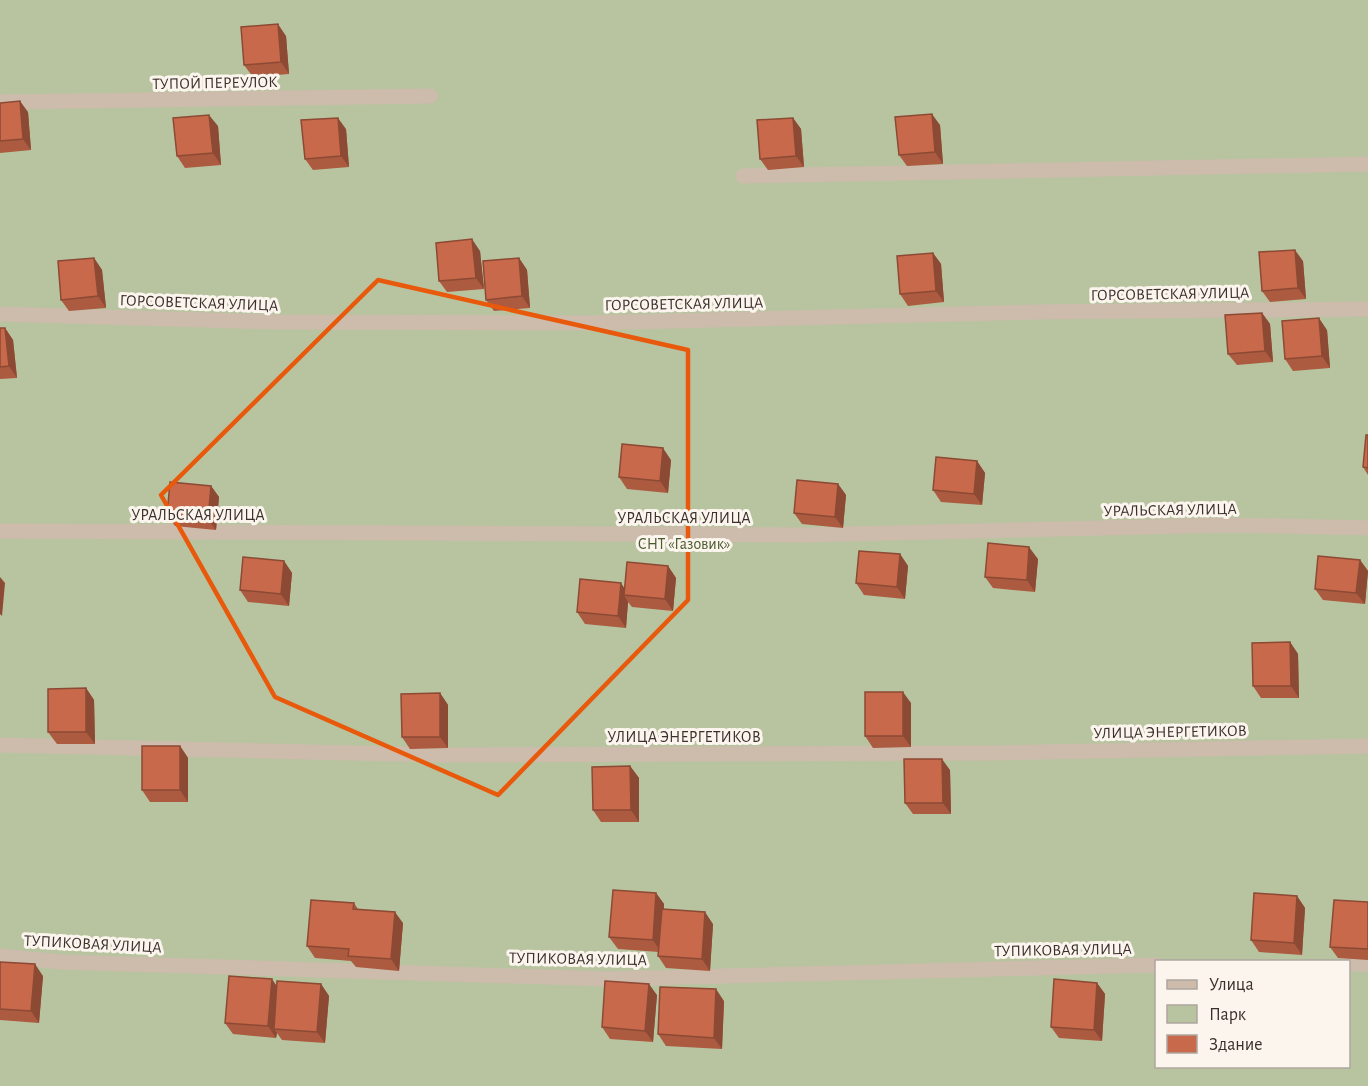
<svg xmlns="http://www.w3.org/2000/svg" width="1368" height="1086" viewBox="0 0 1368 1086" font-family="'Alegreya Sans',sans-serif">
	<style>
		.green { fill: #b8c4a0; fill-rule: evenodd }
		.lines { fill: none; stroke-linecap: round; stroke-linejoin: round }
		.minor { stroke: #cdbbac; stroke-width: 15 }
		.wall { fill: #ac5a40 }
		.shaded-wall { fill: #8c4a34 }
		.building { fill: #c8694b; stroke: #8c4a34; stroke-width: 1.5 }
		.marked { fill: none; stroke: #e8590c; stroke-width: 4.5; stroke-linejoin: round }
		.labels { text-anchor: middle; stroke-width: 6; stroke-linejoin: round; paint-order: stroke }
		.street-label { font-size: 16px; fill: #3b302b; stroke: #fbf5ee }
		.park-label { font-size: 16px; fill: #4a5a2e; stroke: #fbf5ee }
	</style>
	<rect width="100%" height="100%" fill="#f4ebe1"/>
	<path class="green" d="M0,0H1368V1086H0ZM1156,962H1348V1066H1156Z"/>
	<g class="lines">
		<g class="minor">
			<path d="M0,102L430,96"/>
			<path d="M743,176L1368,164"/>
			<path d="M0,314L276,322L585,323L1036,312L1368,309"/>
			<path d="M0,531L807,535L1230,525L1368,528"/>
			<path d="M0,745L444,755L991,753L1368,746"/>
			<path d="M0,956L61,962L609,979L1156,965"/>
			<path d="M1348,964H1368"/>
		</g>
	</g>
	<g class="wall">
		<path d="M286,36L289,74L253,77L244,65Z"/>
		<path d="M0,103L28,112L31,150L0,153Z"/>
		<path d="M793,118L801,129L804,167L768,170L760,159Z"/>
		<path d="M940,125L943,164L907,166L899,155Z"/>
		<path d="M218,126L221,165L185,168L177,156Z"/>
		<path d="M346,129L349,167L313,170L305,159Z"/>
		<path d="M480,251L484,289L447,292L439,281Z"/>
		<path d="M933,253L941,264L944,302L908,306L900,294Z"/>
		<path d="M94,258L102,270L106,308L69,311L61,300Z"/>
		<path d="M519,258L527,270L530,308L494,311L486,300Z"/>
		<path d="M1303,261L1306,299L1270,302L1262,291Z"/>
		<path d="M1262,313L1270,324L1273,362L1237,365L1228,354Z"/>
		<path d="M0,328H5L13,340L17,378L0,379Z"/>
		<path d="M1327,330L1330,368L1293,371L1285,359Z"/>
		<path d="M1368,435V475L1363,467Z"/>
		<path d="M671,460L668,493L627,489L619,477Z"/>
		<path d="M977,461L985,473L982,505L941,502L933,490Z"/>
		<path d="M838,484L846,495L843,528L802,524L794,513Z"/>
		<path d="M211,486L219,497L216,530L175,526L167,515Z"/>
		<path d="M900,554L908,566L905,599L864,595L856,583Z"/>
		<path d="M1038,559L1035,592L993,588L985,577Z"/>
		<path d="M1360,560L1368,571L1365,604L1323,600L1315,589Z"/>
		<path d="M284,561L292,573L289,606L248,602L240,590Z"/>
		<path d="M668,566L676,578L673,611L632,607L628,602L626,628L585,624L577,612Z"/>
		<path d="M1290,642L1298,654L1299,698H1261L1253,686Z"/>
		<path d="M86,688L94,700L95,744H57L48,732Z"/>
		<path d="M440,693L448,705V748L410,749L402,737Z"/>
		<path d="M911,703V747L873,748L865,736Z"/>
		<path d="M180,746L188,758V802H150L142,790Z"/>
		<path d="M630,766L639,778V822H601L593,810Z"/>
		<path d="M950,770L951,814H913L905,803Z"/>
		<path d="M656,893L664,904V909L713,924L710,971L666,968L658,956L659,952L618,949L609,937Z"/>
		<path d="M1297,896L1305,908L1302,955L1259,952L1251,940Z"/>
		<path d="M1368,902V960L1338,958L1330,947Z"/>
		<path d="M354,903L358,909L403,923L399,971L356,967L351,961L315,958L307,946Z"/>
		<path d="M0,962L43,976L39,1023L0,1020Z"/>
		<path d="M1097,983L1105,994L1102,1041L1059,1038L1051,1027Z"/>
		<path d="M321,984L329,996L325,1043L282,1040L277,1033L276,1038L233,1034L225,1023L277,987Z"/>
		<path d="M657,995L653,1042L610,1039L602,1027Z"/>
		<path d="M724,1001L722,1049L666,1046L658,1034Z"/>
	</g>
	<g class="shaded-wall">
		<path d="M278,24L286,36L289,74L281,62Z"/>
		<path d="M20,101L28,112L31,150L23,139Z"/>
		<path d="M932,114L940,125L943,164L935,152Z"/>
		<path d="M209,115L218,126L221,165L213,153Z"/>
		<path d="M338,118L346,129L349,167L341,156Z"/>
		<path d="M793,118L801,129L804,167L796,156Z"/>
		<path d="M472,239L480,251L484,289L476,278Z"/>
		<path d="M1295,250L1303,261L1306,299L1298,288Z"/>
		<path d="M933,253L941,264L944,302L936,291Z"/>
		<path d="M94,258L102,270L106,308L98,296Z"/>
		<path d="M519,258L527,270L530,308L522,296Z"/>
		<path d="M1262,313L1270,324L1273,362L1265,351Z"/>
		<path d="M1319,318L1327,330L1330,368L1322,356Z"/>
		<path d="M5,328L13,340L17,378L9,366Z"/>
		<path d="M663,448L671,460L668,493L660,481Z"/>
		<path d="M977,461L985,473L982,505L974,494Z"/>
		<path d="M838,484L846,495L843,528L835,517Z"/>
		<path d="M211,486L219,497L216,530L208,519Z"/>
		<path d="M1029,547L1038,559L1035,592L1027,580Z"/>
		<path d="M900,554L908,566L905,599L897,587Z"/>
		<path d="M1360,560L1368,571L1365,604L1356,593Z"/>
		<path d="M284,561L292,573L289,606L281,594Z"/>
		<path d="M668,566L676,578L673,611L665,599Z"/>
		<path d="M0,577L5,583L2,616L0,614Z"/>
		<path d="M621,583L629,595H624L628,602L626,628L618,616Z"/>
		<path d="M1290,642L1298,654L1299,698L1291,686Z"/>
		<path d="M86,688L94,700L95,744L86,732Z"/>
		<path d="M903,692L911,703V747L903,736Z"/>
		<path d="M440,693L448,705V748L440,737Z"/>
		<path d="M180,746L188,758V802L180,790Z"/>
		<path d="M942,759L950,770L951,814L943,803Z"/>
		<path d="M630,766L639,778V822L631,810Z"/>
		<path d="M656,893L664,904L661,952L653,940Z"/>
		<path d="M1297,896L1305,908L1302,955L1294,943Z"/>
		<path d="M395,912L403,923L399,971L391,959Z"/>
		<path d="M705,912L713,924L710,971L702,959Z"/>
		<path d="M35,964L43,976L39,1023L31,1011Z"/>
		<path d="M272,979L280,991L274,1029L277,1033L276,1038L268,1026Z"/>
		<path d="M1097,983L1105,994L1102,1041L1094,1030Z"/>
		<path d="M321,984L329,996L325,1043L317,1032Z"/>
		<path d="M649,984L657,995L653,1042L645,1031Z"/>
		<path d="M716,989L724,1001L722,1049L714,1038Z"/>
	</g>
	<g class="building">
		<path d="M278,24L281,62L244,65L241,27Z"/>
		<path d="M20,101L23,139L0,141V103Z"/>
		<path d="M932,114L935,152L899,155L895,117Z"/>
		<path d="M209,115L213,153L177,156L173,118Z"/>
		<path d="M338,118L341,156L305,159L301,120Z"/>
		<path d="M793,118L796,156L760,159L757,120Z"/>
		<path d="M472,239L476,278L439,281L436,243Z"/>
		<path d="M1295,250L1298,288L1262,291L1259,252Z"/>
		<path d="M933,253L936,291L900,294L897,256Z"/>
		<path d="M94,258L98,296L61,300L58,261Z"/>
		<path d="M519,258L522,296L486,300L483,261Z"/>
		<path d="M1262,313L1265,351L1228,354L1225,315Z"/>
		<path d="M1319,318L1322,356L1285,359L1282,321Z"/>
		<path d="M0,328H5L9,366L0,367Z"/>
		<path d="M1366,435H1368V468L1363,467Z"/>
		<path d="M622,444L663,448L660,481L619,477Z"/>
		<path d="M936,457L977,461L974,494L933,490Z"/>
		<path d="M797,480L838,484L835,517L794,513Z"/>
		<path d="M170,482L211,486L208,519L167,515Z"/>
		<path d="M988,543L1029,547L1027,580L985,577Z"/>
		<path d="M859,551L900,554L897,587L856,583Z"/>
		<path d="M1318,556L1360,560L1356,593L1315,589Z"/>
		<path d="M243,557L284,561L281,594L240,590Z"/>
		<path d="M627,562L668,566L665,599L624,595Z"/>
		<path d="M580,579L621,583L618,616L577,612Z"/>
		<path d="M1290,642L1291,686H1253L1252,643Z"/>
		<path d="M86,688V732H48V689Z"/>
		<rect x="865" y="692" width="38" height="44"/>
		<path d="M440,693V737H402L401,694Z"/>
		<rect x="142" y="746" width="38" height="44"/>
		<path d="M904,759H942L943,803H905Z"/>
		<path d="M630,766L631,810H593L592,767Z"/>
		<path d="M613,890L656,893L653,940L609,937Z"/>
		<path d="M1254,893L1297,896L1294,943L1251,940Z"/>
		<path d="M311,900L354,903L353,909L395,912L391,959L348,956L349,949L307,946Z"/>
		<path d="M1334,900L1368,902V949L1330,947Z"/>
		<path d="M662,909L705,912L702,959L658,956Z"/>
		<path d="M0,962L35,964L31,1011L0,1009Z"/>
		<path d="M229,976L272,979L268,1026L225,1023Z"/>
		<path d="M1054,979L1097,983L1094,1030L1051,1027Z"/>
		<path d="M277,981L321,984L317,1032L274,1029Z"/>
		<path d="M605,981L649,984L645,1031L602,1027Z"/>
		<path d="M660,987L716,989L714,1038L658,1034Z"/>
	</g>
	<path class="marked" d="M378,280L688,350V600L498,795L275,697L161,495Z"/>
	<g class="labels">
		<g class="street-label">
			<text transform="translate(215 82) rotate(-1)" y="6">ТУПОЙ ПЕРЕУЛОК</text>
			<text transform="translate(1170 293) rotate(-1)" y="6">ГОРСОВЕТСКАЯ УЛИЦА</text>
			<text transform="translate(199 302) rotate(2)" y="6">ГОРСОВЕТСКАЯ УЛИЦА</text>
			<text transform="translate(684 303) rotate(-1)" y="6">ГОРСОВЕТСКАЯ УЛИЦА</text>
			<text transform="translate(1170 509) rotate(-1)" y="6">УРАЛЬСКАЯ УЛИЦА</text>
			<text x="198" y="520">УРАЛЬСКАЯ УЛИЦА</text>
			<text x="684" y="523">УРАЛЬСКАЯ УЛИЦА</text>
			<text transform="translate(1170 731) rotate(-1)" y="6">УЛИЦА ЭНЕРГЕТИКОВ</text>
			<text x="684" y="742">УЛИЦА ЭНЕРГЕТИКОВ</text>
			<text transform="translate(93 943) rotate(3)" y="6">ТУПИКОВАЯ УЛИЦА</text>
			<text transform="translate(1063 949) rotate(-1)" y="6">ТУПИКОВАЯ УЛИЦА</text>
			<text transform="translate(578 958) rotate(1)" y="6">ТУПИКОВАЯ УЛИЦА</text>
		</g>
		<g class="park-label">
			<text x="684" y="549">СНТ «Газовик»</text>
		</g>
	</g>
	<rect x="1155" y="960" width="195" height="108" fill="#fbf5ee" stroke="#aea6a0" stroke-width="1.5"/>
	<rect x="1167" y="980" width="30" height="9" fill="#cdbbac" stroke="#aea6a0" stroke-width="1.5"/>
	<text x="1209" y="990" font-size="18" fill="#3b302b">Улица</text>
	<rect x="1167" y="1005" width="30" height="18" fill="#b8c4a0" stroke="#aea6a0" stroke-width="1.5"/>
	<text x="1209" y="1020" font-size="18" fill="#3b302b">Парк</text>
	<rect x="1167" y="1035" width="30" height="18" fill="#c8694b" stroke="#aea6a0" stroke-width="1.5"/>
	<text x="1209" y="1050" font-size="18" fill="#3b302b">Здание</text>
</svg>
